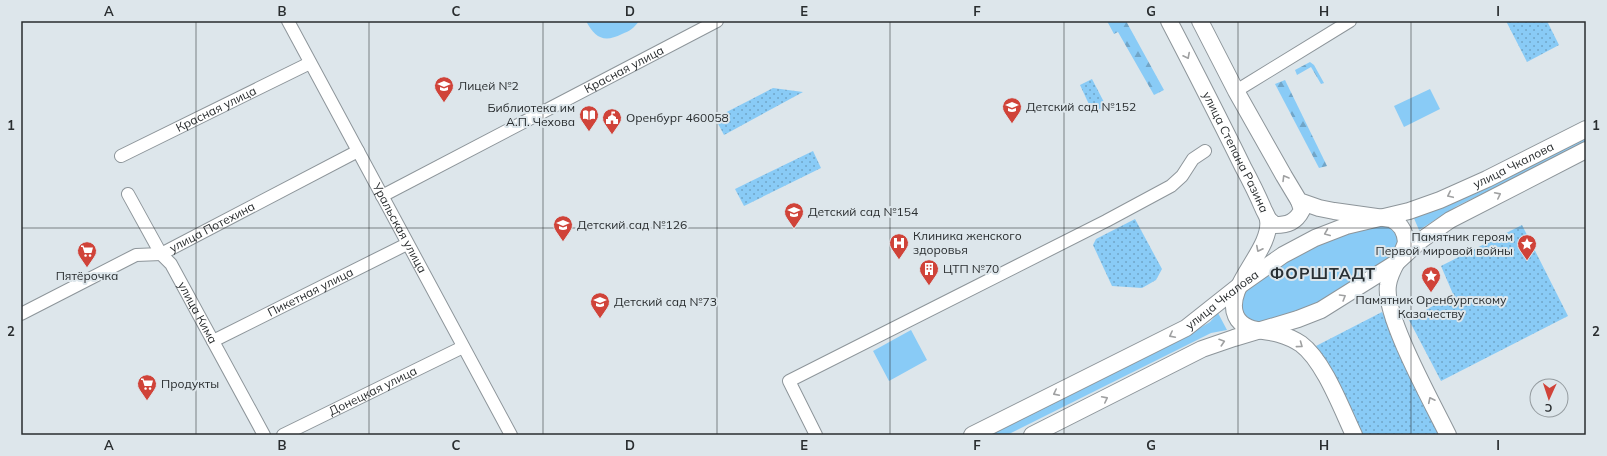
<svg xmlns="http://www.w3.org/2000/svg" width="1607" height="456" viewBox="0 0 1607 456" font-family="Mulish,sans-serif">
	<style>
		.green { fill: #89cbf6 }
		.forest { fill: url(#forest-firs) }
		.park { fill: url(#park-dots) }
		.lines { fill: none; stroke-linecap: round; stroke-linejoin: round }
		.minor-casing { stroke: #8d959a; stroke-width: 14 }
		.major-casing { stroke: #8d959a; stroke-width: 18 }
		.minor { stroke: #fff; stroke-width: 12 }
		.major { stroke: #fff; stroke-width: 16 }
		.oneway { stroke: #9fa0a1 }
		.grid { fill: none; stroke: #292d2f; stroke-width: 1; stroke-opacity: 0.55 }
		.labels { text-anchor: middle; stroke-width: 4; stroke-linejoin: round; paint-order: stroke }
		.street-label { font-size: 12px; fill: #292d2f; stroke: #dde6eb }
		.poi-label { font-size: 12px; fill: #292d2f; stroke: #dde6eb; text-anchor: start }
		.district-label { font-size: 16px; font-weight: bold; letter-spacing: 1px; fill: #293034; stroke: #dde6eb }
		.neatline { fill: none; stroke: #292d2f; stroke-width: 1.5 }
		.grid-label { font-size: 13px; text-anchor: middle; font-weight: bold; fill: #292d2f }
	</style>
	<defs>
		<pattern id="forest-firs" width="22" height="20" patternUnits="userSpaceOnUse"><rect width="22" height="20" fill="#89cbf6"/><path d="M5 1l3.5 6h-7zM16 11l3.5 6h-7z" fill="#70a5c8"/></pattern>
		<pattern id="park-dots" width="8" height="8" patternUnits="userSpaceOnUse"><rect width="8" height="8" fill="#89cbf6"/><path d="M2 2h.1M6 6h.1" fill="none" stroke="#70a5c8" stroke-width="1.8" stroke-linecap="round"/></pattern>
	</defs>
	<rect width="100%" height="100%" fill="#dde6eb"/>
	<g class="green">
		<path d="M586,21H639C634,28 630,31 622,34C604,43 595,38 586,21Z"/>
		<path d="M1430,89L1440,109L1404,127L1394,106Z"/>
		<path d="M1586,133V143L1457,206L1419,230L1413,216Z"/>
		<path d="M1386,225C1424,250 1361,277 1342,288C1328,297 1313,308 1297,315C1285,320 1269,320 1255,323L1246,318L1242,311L1241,299L1245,290L1278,266L1318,245L1346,233Z"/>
		<path d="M1218,313L1227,330L1211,333L1007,435H989L1186,336L1210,322Z"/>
		<path d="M911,330L927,360L889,381L873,351Z"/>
	</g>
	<g class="forest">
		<path d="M1107,21H1126L1164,90L1154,95L1118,32L1114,34Z"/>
		<path d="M1310,62L1314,65L1324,83L1321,84L1311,67L1297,75L1295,70Z"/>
		<path d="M1285,80L1327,166L1319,168L1275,84Z"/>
	</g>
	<g class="park">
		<path d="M1506,21H1547L1559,45L1527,62Z"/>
		<path d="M1092,79L1106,106L1093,113L1080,85Z"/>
		<path d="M773,88L803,92L724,135L715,118Z"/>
		<path d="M813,151L821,168L744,206L735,189Z"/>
		<path d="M1135,219L1162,269L1156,280L1142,288L1112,286L1093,245L1096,239Z"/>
		<path d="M1522,225L1568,316L1441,381L1409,320L1453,294L1441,266Z"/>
		<path d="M1382,312L1441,435H1360L1316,346Z"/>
	</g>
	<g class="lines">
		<g class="minor-casing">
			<g id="minor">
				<path id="s1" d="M288,21L511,435"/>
				<path d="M1236,91L1350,21"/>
				<path id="s2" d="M121,156L310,63"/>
				<path id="s3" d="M128,194L161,254L171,264L264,435"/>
				<path id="s4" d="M382,196L717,21"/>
				<path id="s5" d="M21,314L136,255L161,254L358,151"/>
				<path id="s6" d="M213,341L407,244"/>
				<path id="s7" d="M283,435L463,347"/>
				<path d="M816,435L789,381L1106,221L1171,186L1182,176L1193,159L1205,151"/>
			</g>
		</g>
		<g class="major-casing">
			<g id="major">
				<path id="s8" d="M1169,21C1194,69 1219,118 1243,167C1250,180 1257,194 1263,208C1264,211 1267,215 1268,219C1273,250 1223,287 1236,316C1243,332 1265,330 1279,334C1286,336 1295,340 1301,344C1324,361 1342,410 1354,435"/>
				<path d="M1200,21L1236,91L1284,176L1299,201L1319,208L1334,211L1391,219C1401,224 1405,231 1406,242C1402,257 1390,269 1388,285C1383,315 1433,404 1448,435"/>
				<path d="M1268,219L1275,225C1288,225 1296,222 1302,210L1299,201"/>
				<path id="s9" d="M972,435L1186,328L1239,286L1283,255L1315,238L1346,226L1409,211L1440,200L1487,179L1586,129"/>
				<path d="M1032,435L1202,349L1234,338L1298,319L1321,310L1396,263L1420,241L1450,220L1586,150"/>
			</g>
		</g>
		<use href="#minor" class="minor"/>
		<use href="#major" class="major"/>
	</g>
	<defs><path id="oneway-chevron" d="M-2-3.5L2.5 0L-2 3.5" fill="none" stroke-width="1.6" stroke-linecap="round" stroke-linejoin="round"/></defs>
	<g class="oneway">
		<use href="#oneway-chevron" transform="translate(1187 56) rotate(63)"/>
		<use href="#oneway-chevron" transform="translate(1285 178) rotate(-121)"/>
		<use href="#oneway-chevron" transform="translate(1450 195) rotate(155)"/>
		<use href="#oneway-chevron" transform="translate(1498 195) rotate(-27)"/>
		<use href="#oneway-chevron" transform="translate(1327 233) rotate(158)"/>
		<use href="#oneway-chevron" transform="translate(1259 249) rotate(117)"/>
		<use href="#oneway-chevron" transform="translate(1343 297) rotate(-31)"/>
		<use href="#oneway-chevron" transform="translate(1172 335) rotate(153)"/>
		<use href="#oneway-chevron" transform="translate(1222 342) rotate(-18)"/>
		<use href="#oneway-chevron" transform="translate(1300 345) rotate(36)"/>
		<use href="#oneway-chevron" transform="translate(1056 393) rotate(153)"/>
		<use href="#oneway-chevron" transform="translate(1105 399) rotate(-27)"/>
		<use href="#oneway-chevron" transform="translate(1431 400) rotate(-116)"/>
	</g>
	<path class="grid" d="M196,21V435M369,21V435M543,21V435M717,21V435M890,21V435M1064,21V435M1238,21V435M1411,21V435M21,228H1586"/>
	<defs>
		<g id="school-pin" transform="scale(1)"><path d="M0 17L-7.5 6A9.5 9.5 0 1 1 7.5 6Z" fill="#d04339" stroke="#dde6eb"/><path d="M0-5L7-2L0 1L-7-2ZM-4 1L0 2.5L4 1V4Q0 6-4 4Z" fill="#fff"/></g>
		<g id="library-pin" transform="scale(1)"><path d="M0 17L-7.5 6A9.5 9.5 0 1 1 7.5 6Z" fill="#d04339" stroke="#dde6eb"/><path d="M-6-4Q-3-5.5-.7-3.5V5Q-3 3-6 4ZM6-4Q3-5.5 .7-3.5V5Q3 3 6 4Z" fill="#fff"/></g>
		<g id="civic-pin" transform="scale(1)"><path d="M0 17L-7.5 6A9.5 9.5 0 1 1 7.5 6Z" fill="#d04339" stroke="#dde6eb"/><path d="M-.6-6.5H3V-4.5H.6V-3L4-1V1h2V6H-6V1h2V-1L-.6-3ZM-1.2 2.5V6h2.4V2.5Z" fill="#fff"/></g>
		<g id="hospital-pin" transform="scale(1)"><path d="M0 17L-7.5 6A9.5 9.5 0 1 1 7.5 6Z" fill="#d04339" stroke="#dde6eb"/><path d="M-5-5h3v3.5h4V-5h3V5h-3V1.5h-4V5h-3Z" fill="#fff"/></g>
		<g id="sight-pin" transform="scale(1)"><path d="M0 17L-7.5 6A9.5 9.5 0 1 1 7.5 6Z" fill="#d04339" stroke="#dde6eb"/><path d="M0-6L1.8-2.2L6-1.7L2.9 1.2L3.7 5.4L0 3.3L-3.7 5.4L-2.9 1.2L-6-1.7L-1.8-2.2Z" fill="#fff"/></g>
		<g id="supermarket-pin" transform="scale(1)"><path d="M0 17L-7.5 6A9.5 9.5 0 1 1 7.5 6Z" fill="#d04339" stroke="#dde6eb"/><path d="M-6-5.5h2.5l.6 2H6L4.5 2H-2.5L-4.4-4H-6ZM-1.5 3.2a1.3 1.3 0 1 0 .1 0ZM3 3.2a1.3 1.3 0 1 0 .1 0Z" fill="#fff"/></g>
		<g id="building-pin" transform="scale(1)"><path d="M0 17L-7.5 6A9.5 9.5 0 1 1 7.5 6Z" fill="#d04339" stroke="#dde6eb"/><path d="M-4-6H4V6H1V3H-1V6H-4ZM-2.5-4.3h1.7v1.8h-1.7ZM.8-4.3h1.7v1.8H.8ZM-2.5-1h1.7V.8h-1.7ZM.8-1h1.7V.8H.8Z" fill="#fff"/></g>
	</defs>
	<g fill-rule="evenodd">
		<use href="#school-pin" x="444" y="86"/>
		<use href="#school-pin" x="1012" y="107"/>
		<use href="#library-pin" x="589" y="115"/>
		<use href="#civic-pin" x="612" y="118"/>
		<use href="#school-pin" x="794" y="212"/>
		<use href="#school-pin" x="563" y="225"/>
		<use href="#hospital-pin" x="899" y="243"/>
		<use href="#sight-pin" x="1527" y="244"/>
		<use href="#supermarket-pin" x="87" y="251"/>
		<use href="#building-pin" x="929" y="269"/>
		<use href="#sight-pin" x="1431" y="276"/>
		<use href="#school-pin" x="600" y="302"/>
		<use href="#supermarket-pin" x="147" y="384"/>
	</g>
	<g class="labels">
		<g class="street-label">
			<text dy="4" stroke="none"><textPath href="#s4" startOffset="273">Красная улица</textPath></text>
			<text dy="4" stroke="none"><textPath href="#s2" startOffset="106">Красная улица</textPath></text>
			<text dy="4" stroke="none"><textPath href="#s8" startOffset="147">улица Степана Разина</textPath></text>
			<text dy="4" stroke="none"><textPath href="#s9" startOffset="609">улица Чкалова</textPath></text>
			<text dy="4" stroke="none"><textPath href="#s5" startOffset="212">улица Потехина</textPath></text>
			<text dy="4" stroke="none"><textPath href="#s1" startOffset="235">Уральская улица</textPath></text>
			<text dy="4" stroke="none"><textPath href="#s6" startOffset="109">Пикетная улица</textPath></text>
			<text dy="4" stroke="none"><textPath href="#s9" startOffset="285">улица Чкалова</textPath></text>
			<text dy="4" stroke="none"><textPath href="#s3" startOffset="138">улица Кима</textPath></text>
			<text dy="4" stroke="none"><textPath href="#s7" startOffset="100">Донецкая улица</textPath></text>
		</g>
		<g class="poi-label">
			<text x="458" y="90">Лицей №2</text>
			<text x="1026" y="111">Детский сад №152</text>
			<text x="575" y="112" text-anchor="end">Библиотека им<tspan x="575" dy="14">А.П. Чехова</tspan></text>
			<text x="626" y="122">Оренбург 460058</text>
			<text x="808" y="216">Детский сад №154</text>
			<text x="577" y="229">Детский сад №126</text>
			<text x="913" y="240">Клиника женского<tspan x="913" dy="14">здоровья</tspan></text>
			<text x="1513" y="241" text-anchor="end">Памятник героям<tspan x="1513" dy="14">Первой мировой войны</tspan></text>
			<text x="943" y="273">ЦТП №70</text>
			<text x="87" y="280" text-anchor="middle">Пятёрочка</text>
			<text x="1431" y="304" text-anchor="middle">Памятник Оренбургскому<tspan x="1431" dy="14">Казачеству</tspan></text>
			<text x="614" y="306">Детский сад №73</text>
			<text x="161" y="388">Продукты</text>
		</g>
		<g class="district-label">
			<text x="1323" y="279">ФОРШТАДТ</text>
		</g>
	</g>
	<rect width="1607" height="456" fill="none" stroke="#dde6eb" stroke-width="44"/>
	<g transform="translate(1549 398) rotate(183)"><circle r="19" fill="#dde6eb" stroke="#959ca0"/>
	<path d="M0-3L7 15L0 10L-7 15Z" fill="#d04339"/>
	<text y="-6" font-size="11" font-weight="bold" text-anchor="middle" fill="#292d2f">С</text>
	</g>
	<rect x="22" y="22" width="1563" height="412" class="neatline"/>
	<g class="grid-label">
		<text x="109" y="16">A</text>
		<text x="282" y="16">B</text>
		<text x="456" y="16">C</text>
		<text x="630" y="16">D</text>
		<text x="804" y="16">E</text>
		<text x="977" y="16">F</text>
		<text x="1151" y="16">G</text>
		<text x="1324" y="16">H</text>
		<text x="1498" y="16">I</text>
		<text x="11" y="130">1</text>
		<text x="1596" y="130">1</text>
		<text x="11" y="336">2</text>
		<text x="1596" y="336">2</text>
		<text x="109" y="450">A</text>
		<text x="282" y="450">B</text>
		<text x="456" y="450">C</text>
		<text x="630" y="450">D</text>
		<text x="804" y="450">E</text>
		<text x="977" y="450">F</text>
		<text x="1151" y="450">G</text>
		<text x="1324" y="450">H</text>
		<text x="1498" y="450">I</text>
	</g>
</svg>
